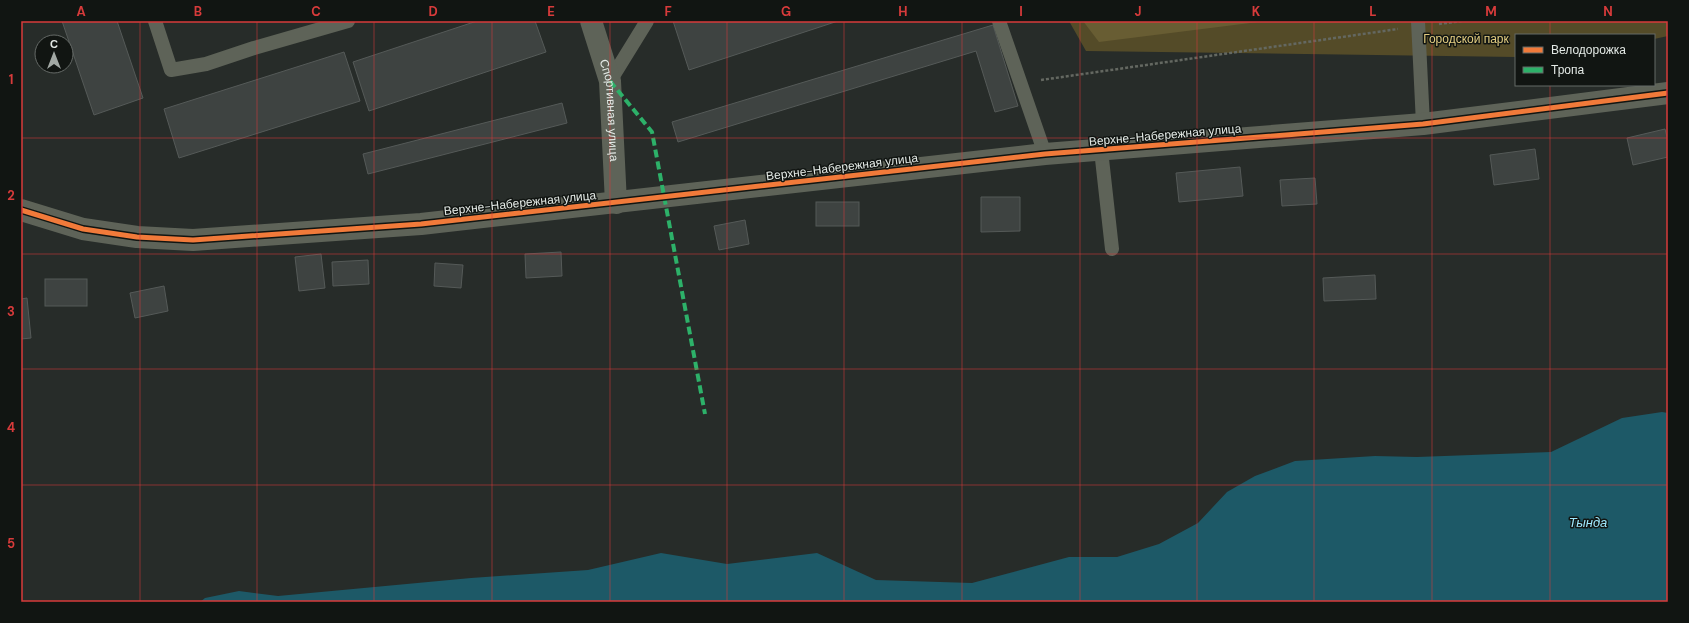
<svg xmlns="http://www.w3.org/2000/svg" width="1689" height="623" viewBox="0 0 1689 623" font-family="'DM Sans',sans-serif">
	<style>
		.green { fill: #544b28 }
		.forest { fill: #685d33 }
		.water { fill: #1d5967 }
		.building { fill: #3e4341; stroke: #555a58 }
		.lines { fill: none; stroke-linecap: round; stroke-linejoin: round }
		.path { stroke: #646861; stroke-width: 2.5; stroke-dasharray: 3 2; stroke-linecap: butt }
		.service { stroke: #5e6358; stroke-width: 14 }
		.minor { stroke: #5e6358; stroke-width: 22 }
		.tertiary { stroke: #5e6358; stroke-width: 22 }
		.quiet { stroke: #2db169; stroke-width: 4; stroke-dasharray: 8 4; stroke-linecap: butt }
		.cycleway-casing { stroke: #111512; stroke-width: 8 }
		.cycleway { stroke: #f17a3a; stroke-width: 5 }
		.grid { fill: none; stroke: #d73b3b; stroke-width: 1; stroke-opacity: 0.55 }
		.labels { text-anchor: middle; stroke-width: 3; stroke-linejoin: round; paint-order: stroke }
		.park-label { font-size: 12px; fill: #e3cd81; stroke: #111512 }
		.street-label { font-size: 12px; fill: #e4eae6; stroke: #111512 }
		.water-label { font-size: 13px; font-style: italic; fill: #9ee8fd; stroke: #111512 }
		.neatline { fill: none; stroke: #d73b3b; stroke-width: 1.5 }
		.grid-label { font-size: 13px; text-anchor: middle; font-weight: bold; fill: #d73b3b }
	</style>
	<rect width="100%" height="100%" fill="#272c29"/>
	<path class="green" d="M1069,21H1668V36L1654,39V35H1516V57L1086,51Z"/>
	<path class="forest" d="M1083,21H1266L1099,42Z"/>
	<path class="water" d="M1662,412L1668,413V602H200L205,598L239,591L278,596L471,578L588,570L661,553L727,564L817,553L876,580L972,583L1069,557H1117L1159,544L1198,523L1227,492L1255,476L1295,461L1375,456L1417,457L1551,452L1622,418Z"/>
	<g class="building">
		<path d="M62,21H117L143,98L94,115Z"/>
		<path d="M477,21H535L546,52L369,111L353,62Z"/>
		<path d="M673,21H838L689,70Z"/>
		<path d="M993,25L1018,106L995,112L976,51L678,142L672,122Z"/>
		<path d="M344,52L360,101L179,158L164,109Z"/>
		<path d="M562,103L567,123L368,174L363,154Z"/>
		<path d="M1665,129L1668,141V157L1633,165L1627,138Z"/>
		<path d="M1535,149L1539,179L1494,185L1490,155Z"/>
		<path d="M1240,167L1243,196L1179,202L1176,173Z"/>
		<path d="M1315,178L1317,204L1282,206L1280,180Z"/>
		<path d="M981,197H1020V231L981,232Z"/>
		<rect x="816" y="202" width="43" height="24"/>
		<path d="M745,220L749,244L719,250L714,226Z"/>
		<path d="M561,252L562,276L526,278L525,254Z"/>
		<path d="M321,254L325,288L299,291L295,257Z"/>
		<path d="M368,260L369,284L333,286L332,262Z"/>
		<path d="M435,263L463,265L461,288L434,286Z"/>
		<path d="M1375,275L1376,299L1324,301L1323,278Z"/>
		<rect x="45" y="279" width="42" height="27"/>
		<path d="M164,286L168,311L135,318L130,293Z"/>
		<path d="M27,298L31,338L21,339V299Z"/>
	</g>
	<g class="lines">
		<g class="path">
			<path d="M1439,24L1462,21"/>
			<path d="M1041,80L1398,29"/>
		</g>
		<g class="service">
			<path d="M155,21L171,70L206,64L254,48L348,21"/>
			<path d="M999,21L1045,154"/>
			<path d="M1418,21L1423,124"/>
			<path d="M610,81L647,21"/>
			<path d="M1101,150L1112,249"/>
		</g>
		<path class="minor" id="s1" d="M591,21L610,81L616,203"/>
		<path class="tertiary" d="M21,210L83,229L137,237L193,240L421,224L1045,154L1423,124L1668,93"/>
		<path class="quiet" d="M610,81L652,132L705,414"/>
		<g class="cycleway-casing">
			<path id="cycleway" d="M21,210L83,229L137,237L193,240L421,224L1045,154L1423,124L1668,93"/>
		</g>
		<use href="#cycleway" class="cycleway"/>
	</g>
	<path class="grid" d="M140,21V602M257,21V602M374,21V602M492,21V602M610,21V602M727,21V602M844,21V602M962,21V602M1080,21V602M1197,21V602M1314,21V602M1432,21V602M1550,21V35M1550,85V602M21,138H1668M21,254H1668M21,369H1668M21,485H1668"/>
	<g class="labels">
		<g class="park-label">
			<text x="1466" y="43">Городской парк</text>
		</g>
		<g class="street-label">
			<text dy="4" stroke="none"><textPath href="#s1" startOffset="92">Спортивная улица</textPath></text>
			<text transform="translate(1165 135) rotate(-5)" y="4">Верхне-Набережная улица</text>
			<text transform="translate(842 167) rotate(-7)" y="4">Верхне-Набережная улица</text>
			<text transform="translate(520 203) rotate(-6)" y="4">Верхне-Набережная улица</text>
		</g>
		<g class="water-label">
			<text x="1588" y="527">Тында</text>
		</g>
	</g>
	<rect width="1689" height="623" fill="none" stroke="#111512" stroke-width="44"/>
	<rect x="1515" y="34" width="140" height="52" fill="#111512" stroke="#656a67"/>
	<rect x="1523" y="47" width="20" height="6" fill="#f17a3a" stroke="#656a67"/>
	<text x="1551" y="54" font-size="12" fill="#e4eae6">Велодорожка</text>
	<rect x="1523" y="67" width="20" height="6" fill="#2db169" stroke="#656a67"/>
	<text x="1551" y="74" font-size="12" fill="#e4eae6">Тропа</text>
	<g transform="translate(54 54)"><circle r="19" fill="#111512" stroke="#656a67"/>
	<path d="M0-3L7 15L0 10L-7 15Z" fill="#a2a8a4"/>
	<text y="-6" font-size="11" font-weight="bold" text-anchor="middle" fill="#e4eae6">С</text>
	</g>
	<rect x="22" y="22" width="1645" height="579" class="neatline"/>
	<g class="grid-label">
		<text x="81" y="16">A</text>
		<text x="198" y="16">B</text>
		<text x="316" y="16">C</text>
		<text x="433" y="16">D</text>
		<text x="551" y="16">E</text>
		<text x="668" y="16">F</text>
		<text x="786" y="16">G</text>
		<text x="903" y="16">H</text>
		<text x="1021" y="16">I</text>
		<text x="1138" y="16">J</text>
		<text x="1256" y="16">K</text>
		<text x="1373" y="16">L</text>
		<text x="1491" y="16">M</text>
		<text x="1608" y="16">N</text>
		<text x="11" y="84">1</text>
		<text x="11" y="200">2</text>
		<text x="11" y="316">3</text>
		<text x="11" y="432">4</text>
		<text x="11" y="548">5</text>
	</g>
</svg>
